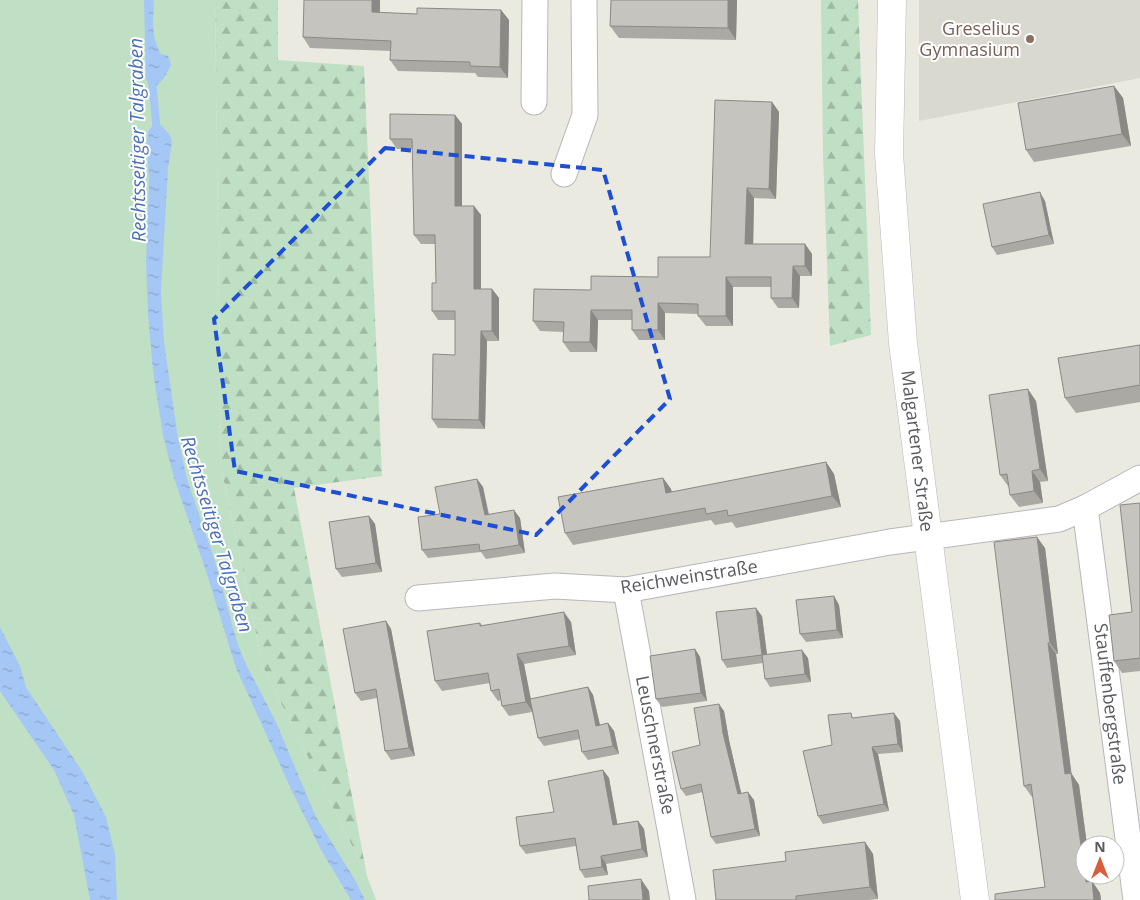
<svg xmlns="http://www.w3.org/2000/svg" width="1140" height="900" viewBox="0 0 1140 900" font-family="'Open Sans',sans-serif">
	<style>
		.education { fill: #dad9cf }
		.forest { fill: url(#forest-firs) }
		.green { fill: #bfe0c4 }
		.water { fill: url(#water-ripples) }
		.lines { fill: none; stroke-linecap: round; stroke-linejoin: round }
		.stream { stroke: #a5c7f6; stroke-width: 8 }
		.street-casing { stroke: #b6b7bc; stroke-width: 27 }
		.secondary-casing { stroke: #b6b8be; stroke-width: 29 }
		.street { stroke: #fff; stroke-width: 25 }
		.secondary { stroke: #fff; stroke-width: 28 }
		.wall { fill: #aaa9a3 }
		.shaded-wall { fill: #8b8985 }
		.building { fill: #c6c4be; stroke: #8b8985 }
		.marked { fill: none; stroke: #1d4ed8; stroke-width: 4; stroke-dasharray: 10 6; stroke-linejoin: round }
		.education-dot { fill: #8d6e63; stroke: #fff; stroke-width: 2 }
		.labels { text-anchor: middle; stroke-width: 4; stroke-linejoin: round; paint-order: stroke }
		.education-label { font-size: 18px; fill: #785e54; stroke: #fff; text-anchor: end }
		.street-label { font-size: 18px; fill: #595b60; stroke: #fff }
		.water-label { font-size: 19px; font-style: italic; fill: #4b70b6; stroke: #fff }
	</style>
	<defs>
		<pattern id="forest-firs" width="22" height="20" patternUnits="userSpaceOnUse" patternTransform="scale(1.25)"><rect width="22" height="20" fill="#bfe0c4"/><path d="M5 1l3.5 6h-7zM16 11l3.5 6h-7z" fill="#9eb9a3"/></pattern>
		<pattern id="water-ripples" width="26" height="14" patternUnits="userSpaceOnUse" patternTransform="scale(1.25)"><rect width="26" height="14" fill="#a5c7f6"/><path d="M2 4q2-2 4 0t4 0M15 11q2-2 4 0t4 0" fill="none" stroke="#89a5cb"/></pattern>
	</defs>
	<rect width="100%" height="100%" fill="#ebeae1"/>
	<path class="education" d="M919,0H1140V78L919,121Z"/>
	<g class="forest">
		<path d="M215,0H278V60L364,66L382,476L294,488L367,876L263,667L221,467Z"/>
		<path d="M821,0H858L871,335L830,346L823,154Z"/>
	</g>
	<path class="green" d="M0,0H215L221,467L263,667L367,876L376,900H0Z"/>
	<g class="water">
		<path d="M144,0H154C153,18 151,38 161,54L168,56L171,64C167,74 162,83 153,88L149,86L146,78Z"/>
		<path d="M156,124L161,125L170,135L172,141L168,169L161,291L164,342L178,438L187,479L214,558L237,642L245,662L276,722L316,817L355,880L365,900H351L321,850L291,789L236,668L206,571L174,478L163,435L153,371L148,314L146,262L149,183L147,143L148,132L152,126Z"/>
		<path d="M0,627L20,666L26,687L82,771L106,817L115,854L117,900H90L74,815L54,770L0,691Z"/>
	</g>
	<g class="lines">
		<path class="stream" d="M152,80L157,133"/>
		<g class="street-casing">
			<g id="street">
				<path d="M534,102L535,0"/>
				<path d="M564,174L585,115L584,0"/>
				<path d="M1085,508L1136,900"/>
				<path d="M626,590L683,900"/>
				<path d="M418,598L555,586L626,590L890,542L1059,519L1085,508L1140,478"/>
			</g>
		</g>
		<g class="secondary-casing">
			<path id="secondary" d="M892,0L889,154L903,343L975,900"/>
		</g>
		<use href="#street" class="street"/>
		<use href="#secondary" class="secondary"/>
	</g>
	<g class="wall">
		<path d="M304,0H380V13L417,14L501,10L509,20L508,78L478,77L475,73L398,71L390,60L391,51L310,48L303,37Z"/>
		<path d="M611,0H737L736,40L619,38L610,26Z"/>
		<path d="M1114,86L1123,98L1131,146L1034,162L1026,150Z"/>
		<path d="M772,102L779,112L776,199L754,198L753,244H805L812,254V276H800L799,308H778L771,298V287H733V326H706L698,316V314L665,313V340H639L632,330V320H598L597,352H570L563,342L564,332L540,331L533,321L591,290L658,277L710,257Z"/>
		<path d="M455,115L462,124V206H474L481,215V289H492L499,298V341H487L485,429L438,428L432,419L455,355V320H438L432,311L436,283L435,244H421L414,235L413,149H397L390,139Z"/>
		<path d="M1045,201L1054,244L997,255L992,247Z"/>
		<path d="M1140,345V402L1076,413L1065,398Z"/>
		<path d="M1036,401L1048,481L1040,482L1043,503L1019,507L1010,495L1009,486H1008L1000,475Z"/>
		<path d="M826,462L834,474L841,507L736,528L732,522L715,525L711,520L573,545L565,533L663,478L671,489L672,492Z"/>
		<path d="M477,479L483,487L489,514L520,518L525,553L486,559L481,552L428,558L422,550L440,514Z"/>
		<path d="M1140,503V671L1122,673L1114,661L1132,612Z"/>
		<path d="M369,516L375,524L382,572L342,577L336,569Z"/>
		<path d="M1045,548L1058,654H1056L1071,773L1079,785L1087,845H1085V875H1091L1092,881L1100,893L1101,900H995L1045,887L1033,797H1032L1024,786Z"/>
		<path d="M834,596L839,605L843,638L806,642L800,634Z"/>
		<path d="M762,616L767,654L808,658L811,682L770,687L765,679L763,663L727,668L722,660Z"/>
		<path d="M386,621L391,629L415,756L391,760L385,751L377,698L361,701L355,693Z"/>
		<path d="M571,622L576,655L524,664L531,699L588,687L593,695L600,725L608,723L614,731L619,754L588,760L582,752L580,739L544,746L538,738L532,712L509,716L502,706L501,700L498,701L491,691L490,683L442,691L435,681L480,623L482,625Z"/>
		<path d="M695,649L700,657L707,701L662,707L656,699Z"/>
		<path d="M724,711L729,740L741,793L754,800L760,836L716,844L711,837L703,792L686,796L681,789L700,745Z"/>
		<path d="M854,718L900,721L903,752L878,754L889,811L823,824L818,816L832,745Z"/>
		<path d="M603,770L609,778L617,824L638,821L644,829L648,857L606,864L608,875L585,878L580,870L576,846L526,854L520,846L554,812Z"/>
		<path d="M865,842L873,854L878,899L868,900H716L786,861Z"/>
	</g>
	<g class="shaded-wall">
		<path d="M372,0H380V23L372,12Z"/>
		<path d="M728,0H737L736,40L728,28Z"/>
		<path d="M501,10L509,20L508,78L500,67Z"/>
		<path d="M1114,86L1123,98L1131,146L1122,134Z"/>
		<path d="M772,102L779,112L776,199L769,189Z"/>
		<path d="M455,115L462,124V216L455,206Z"/>
		<path d="M747,188L754,198L753,254L745,244Z"/>
		<path d="M1040,192L1045,201L1054,244L1049,235Z"/>
		<path d="M474,206L481,215V298L474,289Z"/>
		<path d="M805,244L812,254V276L805,266Z"/>
		<path d="M793,266L800,276L799,308L792,298Z"/>
		<path d="M726,277L733,287V326L726,316Z"/>
		<path d="M492,289L499,298V341L492,331Z"/>
		<path d="M658,303L665,313V340L658,330Z"/>
		<path d="M591,310L598,320L597,352L590,342Z"/>
		<path d="M481,331L487,341L485,429L479,420Z"/>
		<path d="M1028,389L1036,401L1048,481L1040,469Z"/>
		<path d="M826,462L834,474L841,507L832,496Z"/>
		<path d="M1032,471L1040,482L1043,503L1034,491Z"/>
		<path d="M663,478L671,489L674,505L666,493Z"/>
		<path d="M477,479L483,487L490,523L485,515Z"/>
		<path d="M514,510L520,518L525,553L519,545Z"/>
		<path d="M369,516L375,524L382,572L376,563Z"/>
		<path d="M1037,537L1045,548L1058,654L1050,643Z"/>
		<path d="M834,596L839,605L843,638L837,630Z"/>
		<path d="M756,608L762,616L768,663L762,655Z"/>
		<path d="M564,612L571,622L576,655L569,646Z"/>
		<path d="M386,621L391,629L415,756L409,748Z"/>
		<path d="M1048,643L1056,654L1073,785L1065,774Z"/>
		<path d="M695,649L700,657L707,701L701,693Z"/>
		<path d="M802,650L808,658L811,682L805,674Z"/>
		<path d="M517,654L524,664L533,712L526,702Z"/>
		<path d="M588,687L593,695L602,734L596,726Z"/>
		<path d="M719,704L724,711L729,740L743,801L738,794L723,733Z"/>
		<path d="M894,713L900,721L903,752L898,744Z"/>
		<path d="M608,723L614,731L619,754L613,746Z"/>
		<path d="M872,747L878,754L889,811L884,804Z"/>
		<path d="M603,770L609,778L619,833L613,825Z"/>
		<path d="M1071,773L1079,785L1087,845H1085V875H1091L1092,885V881L1100,893L1101,900H1094L1086,882Z"/>
		<path d="M748,792L754,800L760,836L755,829Z"/>
		<path d="M638,821L644,829L648,857L642,849Z"/>
		<path d="M865,842L873,854L878,899L870,887Z"/>
		<path d="M601,856L606,864L608,875L602,867Z"/>
		<path d="M641,879L649,891L650,900H643Z"/>
	</g>
	<g class="building">
		<path d="M304,0H372V12L417,14V8L501,10L500,67L470,66V62L390,60L391,41L303,37Z"/>
		<path d="M611,0H728V28L610,26Z"/>
		<path d="M1114,86L1122,134L1026,150L1018,103Z"/>
		<path d="M715,100L772,102L769,189L747,188L745,244H805V266H793L792,298H771V277H726V316H698V304L658,303V330H632V310H591L590,342H563L564,322L533,321L534,289L591,290V276L658,277V257H710Z"/>
		<path d="M390,114L455,115V206H474V289H492V331H481L479,420L432,419L433,354L455,355V311H432V283H436L435,235H414L412,139H390Z"/>
		<path d="M1040,192L1049,235L992,247L983,204Z"/>
		<path d="M1140,345V385L1065,398L1058,358Z"/>
		<path d="M1028,389L1040,469L1032,471L1034,491L1010,495L1007,474L1000,475L989,395Z"/>
		<path d="M826,462L832,496L728,516L727,510L706,514L705,508L565,533L558,497L663,478L666,493Z"/>
		<path d="M477,479L485,515L514,510L519,545L480,551L479,544L422,550L418,517L440,514L435,487Z"/>
		<path d="M1140,503V658L1114,661L1109,615L1132,612L1120,505Z"/>
		<path d="M369,516L376,563L336,569L329,522Z"/>
		<path d="M1037,537L1050,643H1048L1065,774L1071,773L1086,882L1092,881L1094,900H995V894L1045,887L1031,784L1024,786L994,542Z"/>
		<path d="M834,596L837,630L800,634L796,600Z"/>
		<path d="M756,608L762,655L722,660L716,612Z"/>
		<path d="M564,612L569,646L517,654L526,702L502,706L499,689L491,691L488,673L435,681L427,631L480,623V626Z"/>
		<path d="M386,621L409,748L385,751L376,689L355,693L343,629Z"/>
		<path d="M695,649L701,693L656,699L650,656Z"/>
		<path d="M802,650L805,674L765,679L762,655Z"/>
		<path d="M588,687L596,726L608,723L613,746L582,752L578,730L538,738L530,699Z"/>
		<path d="M719,704L723,733L738,794L748,792L755,829L711,837L701,784L681,789L672,752L700,745L694,708Z"/>
		<path d="M851,713L852,718L894,713L898,744L872,747L884,804L818,816L803,751L832,745L828,715Z"/>
		<path d="M603,770L613,825L638,821L642,849L601,856L602,867L580,870L575,838L520,846L516,817L554,812L548,781Z"/>
		<path d="M865,842L870,887L796,896V900H716L713,870L786,861L785,852Z"/>
		<path d="M641,879L643,900H589L588,886Z"/>
	</g>
	<path class="marked" d="M385,148L603,170L670,399L536,535L235,471L214,319Z"/>
	<circle class="education-dot" cx="1030" cy="39" r="5"/>
	<g class="labels">
		<g class="education-label">
			<text x="1020" y="35">Greselius<tspan x="1020" dy="21">Gymnasium</tspan></text>
		</g>
		<g class="street-label">
			<text transform="translate(917 451) rotate(83)" y="6">Malgartener Straße</text>
			<text transform="translate(689 577) rotate(-9)" y="6">Reichweinstraße</text>
			<text transform="translate(1110 704) rotate(83)" y="6">Stauffenbergstraße</text>
			<text transform="translate(655 745) rotate(79)" y="6">Leuschnerstraße</text>
		</g>
		<g class="water-label">
			<text transform="translate(137 140) rotate(-91)" y="7">Rechtsseitiger Talgraben</text>
			<text transform="translate(217 534) rotate(73)" y="7">Rechtsseitiger Talgraben</text>
		</g>
	</g>
	<g transform="translate(1100 860)"><circle r="24" fill="#ffffff" stroke="#bdbdbf"/>
	<path d="M0-4L9 19L0 12L-9 19Z" fill="#d85d3a"/>
	<text y="-8" font-size="14" font-weight="bold" text-anchor="middle" fill="#595b60">N</text>
	</g>
</svg>
